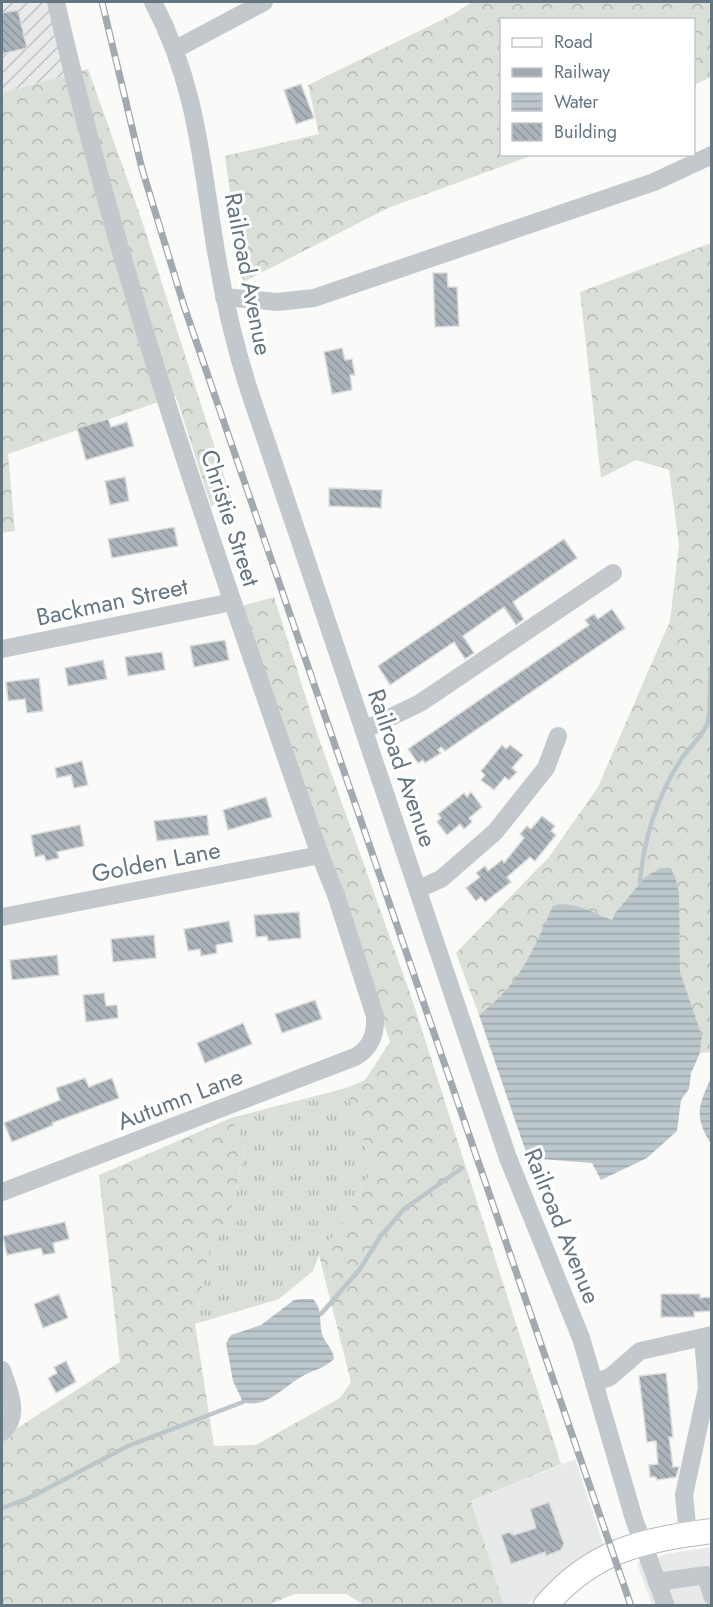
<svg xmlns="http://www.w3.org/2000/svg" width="713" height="1607" viewBox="0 0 713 1607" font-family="Jost,sans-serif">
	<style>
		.built { fill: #e8e9e9 }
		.industrial { fill: url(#industrial-furrows) }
		.grass { fill: url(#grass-tufts) }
		.forest { fill: url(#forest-crowns) }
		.water { fill: url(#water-rules) }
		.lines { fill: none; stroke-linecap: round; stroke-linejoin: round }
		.stream { stroke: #bbc7cb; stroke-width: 4.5 }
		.building { fill: url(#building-back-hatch); stroke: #dcdcda; stroke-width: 1.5 }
		.major-casing { stroke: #b5babe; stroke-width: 26 }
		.minor { stroke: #c3c8cc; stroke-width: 18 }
		.major { stroke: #fff; stroke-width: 24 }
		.rail-casing { stroke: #a2aab0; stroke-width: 7 }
		.rail { stroke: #fff; stroke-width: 4.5; stroke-dasharray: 14; stroke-linecap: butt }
		.labels { text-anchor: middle; stroke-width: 6; stroke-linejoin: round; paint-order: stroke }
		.street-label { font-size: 24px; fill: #657683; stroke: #fff }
	</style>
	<defs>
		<pattern id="industrial-furrows" width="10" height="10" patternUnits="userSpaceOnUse" patternTransform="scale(1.5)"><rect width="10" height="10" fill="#e8e9e9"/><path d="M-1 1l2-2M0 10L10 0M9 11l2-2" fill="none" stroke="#c0c1c2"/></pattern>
		<pattern id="grass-tufts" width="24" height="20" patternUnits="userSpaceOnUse" patternTransform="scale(1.5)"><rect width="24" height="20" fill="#dadfd7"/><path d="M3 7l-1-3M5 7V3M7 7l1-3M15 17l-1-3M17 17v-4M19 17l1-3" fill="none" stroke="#b4b9b4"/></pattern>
		<pattern id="forest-crowns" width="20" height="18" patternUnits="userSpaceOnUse" patternTransform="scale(1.5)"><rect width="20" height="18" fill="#dadfd7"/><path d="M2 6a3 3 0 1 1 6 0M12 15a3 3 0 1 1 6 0" fill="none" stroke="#b4b9b4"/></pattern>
		<pattern id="water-rules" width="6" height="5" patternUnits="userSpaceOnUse" patternTransform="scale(1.5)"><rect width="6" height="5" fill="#bbc7cb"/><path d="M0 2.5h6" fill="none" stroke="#9ca6aa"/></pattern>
		<pattern id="building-back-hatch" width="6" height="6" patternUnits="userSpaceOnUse" patternTransform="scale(1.5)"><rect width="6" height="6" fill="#aab3b9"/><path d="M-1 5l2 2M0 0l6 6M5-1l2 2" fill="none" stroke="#8e969c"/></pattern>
	</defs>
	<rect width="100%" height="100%" fill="#fafaf8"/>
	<g class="built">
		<path d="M575,1459L604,1547L549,1586L526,1605H504L471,1501Z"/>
		<path d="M711,1547V1605H652L637,1563L667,1554Z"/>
	</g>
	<path class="industrial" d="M2,2H64L79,72L2,93Z"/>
	<path class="grass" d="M346,1088L373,1169L337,1231L319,1255L313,1271L279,1299L195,1324L209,1252L231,1214L245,1147L231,1118Z"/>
	<g class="forest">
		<path d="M472,2H711V77L694,85V20H502V154L533,155L388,208L243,282L225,156L319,134L308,85L452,15Z"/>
		<path d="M88,69L140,215L231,498L211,506L176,396L8,454L15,531L2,533V93Z"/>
		<path d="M711,243V1052L700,1053L702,1036L680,972L679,922L645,877L615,913L612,920L574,906H554C531,954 522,981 479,1015L456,953L549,857L598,787L670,621L679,545L669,470L636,460L601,478L580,292Z"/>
		<path d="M274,597L318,736L412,999L561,1464L471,1501L504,1605H364L346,1594H295L265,1606H2V1438L120,1362L99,1175L231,1118L245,1146L230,1219L209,1252L195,1324L214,1446L256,1445L340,1398L351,1382L319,1255L337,1231L373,1169L346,1088L365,1080L390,1042L242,606Z"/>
	</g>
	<g class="water">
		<path d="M661,868H668L675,876L679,893L680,972L702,1036L700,1053L691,1073L689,1089L681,1100L677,1131L647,1158L601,1180L592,1163L528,1158L479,1015C522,981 531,954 553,906C573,900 593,913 612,920L615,913L645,877Z"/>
		<path d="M711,1078V1144C694,1117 698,1106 711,1078Z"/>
		<path d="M301,1299H313C324,1311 318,1323 323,1337C327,1345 333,1349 334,1359C324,1369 312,1370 301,1377C285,1386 264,1410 243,1402L233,1381L226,1343L231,1335L261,1325L294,1300Z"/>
	</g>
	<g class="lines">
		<g class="stream">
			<path d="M640,883C643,840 658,794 682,758C690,747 701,737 707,725C713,707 707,685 712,666"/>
			<path d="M321,1314L360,1269L380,1237L404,1209L462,1168"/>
			<path d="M2,1508L29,1498L128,1446L243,1402"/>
		</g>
	</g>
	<g class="building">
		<path d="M18,10L27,48L2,54V13Z"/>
		<path d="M301,84L314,118L296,124L284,90Z"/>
		<path d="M433,273H447L448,287H457L459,326L435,327Z"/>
		<path d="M342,348L345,360L352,359L355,375H350L352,390L332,394L324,352Z"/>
		<path d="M108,419L111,427L127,422L134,446L86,460L77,428Z"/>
		<path d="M125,477L129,501L110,505L105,481Z"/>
		<path d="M329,488L382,490L381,508L329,506Z"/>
		<path d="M174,527L178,546L112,558L108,539Z"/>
		<path d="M564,539L577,558L513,602L524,619L516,625L504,607L463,636L474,653L465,659L454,642L390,685L378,666Z"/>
		<path d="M612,609L625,628L445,751L441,747L438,750L441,753L425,763L423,760L418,763L408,749L589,625L585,620L594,614L598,619Z"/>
		<path d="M225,640L229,660L194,667L190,646Z"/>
		<path d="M162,652L165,670L128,676L125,657Z"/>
		<path d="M103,660L107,679L68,686L65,668Z"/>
		<path d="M39,678L43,711L27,713L25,699L8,701L6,682Z"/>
		<path d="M502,745L506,749L510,745L523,755L512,768L517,772L509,780L505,777L494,790L481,780L485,775L481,771Z"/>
		<path d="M82,761L88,785L74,788L71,775L57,778L55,768Z"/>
		<path d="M471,792L482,807L469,818L472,822L464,829L460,824L447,835L437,822L441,818L438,814L464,793L467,797Z"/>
		<path d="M266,797L272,817L228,830L223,810Z"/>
		<path d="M207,815L209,835L157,841L154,821Z"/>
		<path d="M542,816L555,826L551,831L556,835L535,861L530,857L507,877L511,882L485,902L481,897L476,901L466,888L480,877L476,873L485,866L488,871L502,860L504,863L524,838L520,834L527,826L531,829Z"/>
		<path d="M80,825L84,846L57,852L59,858L46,861L44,855L35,857L31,835Z"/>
		<path d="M299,912L301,938L268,941L267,936L256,937L254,915Z"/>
		<path d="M229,921L233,942L216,945L217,953L201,956L200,949L188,951L184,929Z"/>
		<path d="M154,935L156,958L113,962L111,939Z"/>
		<path d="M57,955L59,975L12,980L10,960Z"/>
		<path d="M104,993L106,1006L117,1005L118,1018L86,1022L83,995Z"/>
		<path d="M315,1000L322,1019L282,1033L275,1014Z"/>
		<path d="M243,1023L252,1044L205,1063L197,1043Z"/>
		<path d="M85,1078L89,1087L112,1078L119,1098L52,1123L53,1125L12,1142L4,1123L60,1100L56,1088Z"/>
		<path d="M65,1222L69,1239L53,1243L55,1253L43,1255L41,1248L7,1255L3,1236Z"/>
		<path d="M59,1294L68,1318L43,1328L34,1304Z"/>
		<path d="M661,1294H700V1298L711,1297V1311L694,1312V1317H661Z"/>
		<path d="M66,1361L76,1382L56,1393L48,1378L57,1373L54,1367Z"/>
		<path d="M666,1373L673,1437H669L673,1467H679L676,1477L657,1480L656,1477H650L649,1465L658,1464L656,1441L647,1442L639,1376Z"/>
		<path d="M549,1502L564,1544L561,1550L546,1556L545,1552L511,1564L501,1535L509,1532L514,1535L536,1528L530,1509Z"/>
	</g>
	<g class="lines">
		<g class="major-casing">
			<path id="major" d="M545,1606C593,1550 642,1540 712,1531"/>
		</g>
		<g class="minor">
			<path d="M153,2C195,82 200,152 214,239C222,291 233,340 249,390L508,1158L581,1338L634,1519L666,1606"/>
			<path d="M176,49L264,2"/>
			<path d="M224,297L277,302L314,298L654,182L712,155"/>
			<path d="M2,649L232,602"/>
			<path d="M364,730L420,703L613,573"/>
			<path d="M418,889L441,879L495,832L546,768L558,736"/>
			<path d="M2,917L320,855"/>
			<path d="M2,1192L355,1057C371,1048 376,1034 375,1016L336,895L320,855C222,573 122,292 56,2"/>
			<path d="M2,1370C9,1391 21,1415 2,1432"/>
			<path d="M594,1383L610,1377L640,1351L712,1335"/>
			<path d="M688,1534L684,1495L707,1388L703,1337"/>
			<path d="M657,1582L706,1575L712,1596"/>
		</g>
		<use href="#major" class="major"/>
		<g class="rail-casing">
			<path id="rail" d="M102,2L142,169L184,306L631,1606"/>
		</g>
		<use href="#rail" class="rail"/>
	</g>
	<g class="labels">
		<g class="street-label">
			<text transform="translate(248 274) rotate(79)" y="8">Railroad Avenue</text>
			<text transform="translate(230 518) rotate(72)" y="8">Christie Street</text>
			<text transform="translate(112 602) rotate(-12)" y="8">Backman Street</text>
			<text transform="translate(402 768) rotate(71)" y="8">Railroad Avenue</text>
			<text transform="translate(156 862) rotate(-11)" y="8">Golden Lane</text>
			<text transform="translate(180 1099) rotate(-21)" y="8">Autumn Lane</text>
			<text transform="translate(562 1226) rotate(68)" y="8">Railroad Avenue</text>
		</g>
	</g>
	<rect width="713" height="1607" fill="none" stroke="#657683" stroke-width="6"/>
	<rect x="500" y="18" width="195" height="138" fill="#ffffff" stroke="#c1c8cd" stroke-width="1.5"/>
	<rect x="512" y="38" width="30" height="9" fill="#ffffff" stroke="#c1c8cd" stroke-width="1.5"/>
	<text x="554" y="48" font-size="18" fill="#657683">Road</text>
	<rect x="512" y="68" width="30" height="9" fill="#a2aab0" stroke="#c1c8cd" stroke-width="1.5"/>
	<text x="554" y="78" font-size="18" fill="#657683">Railway</text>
	<rect x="512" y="93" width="30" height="18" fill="url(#water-rules)" stroke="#c1c8cd" stroke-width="1.5"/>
	<text x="554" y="108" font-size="18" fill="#657683">Water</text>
	<rect x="512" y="123" width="30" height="18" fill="url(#building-back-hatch)" stroke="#c1c8cd" stroke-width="1.5"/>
	<text x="554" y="138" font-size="18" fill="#657683">Building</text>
</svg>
